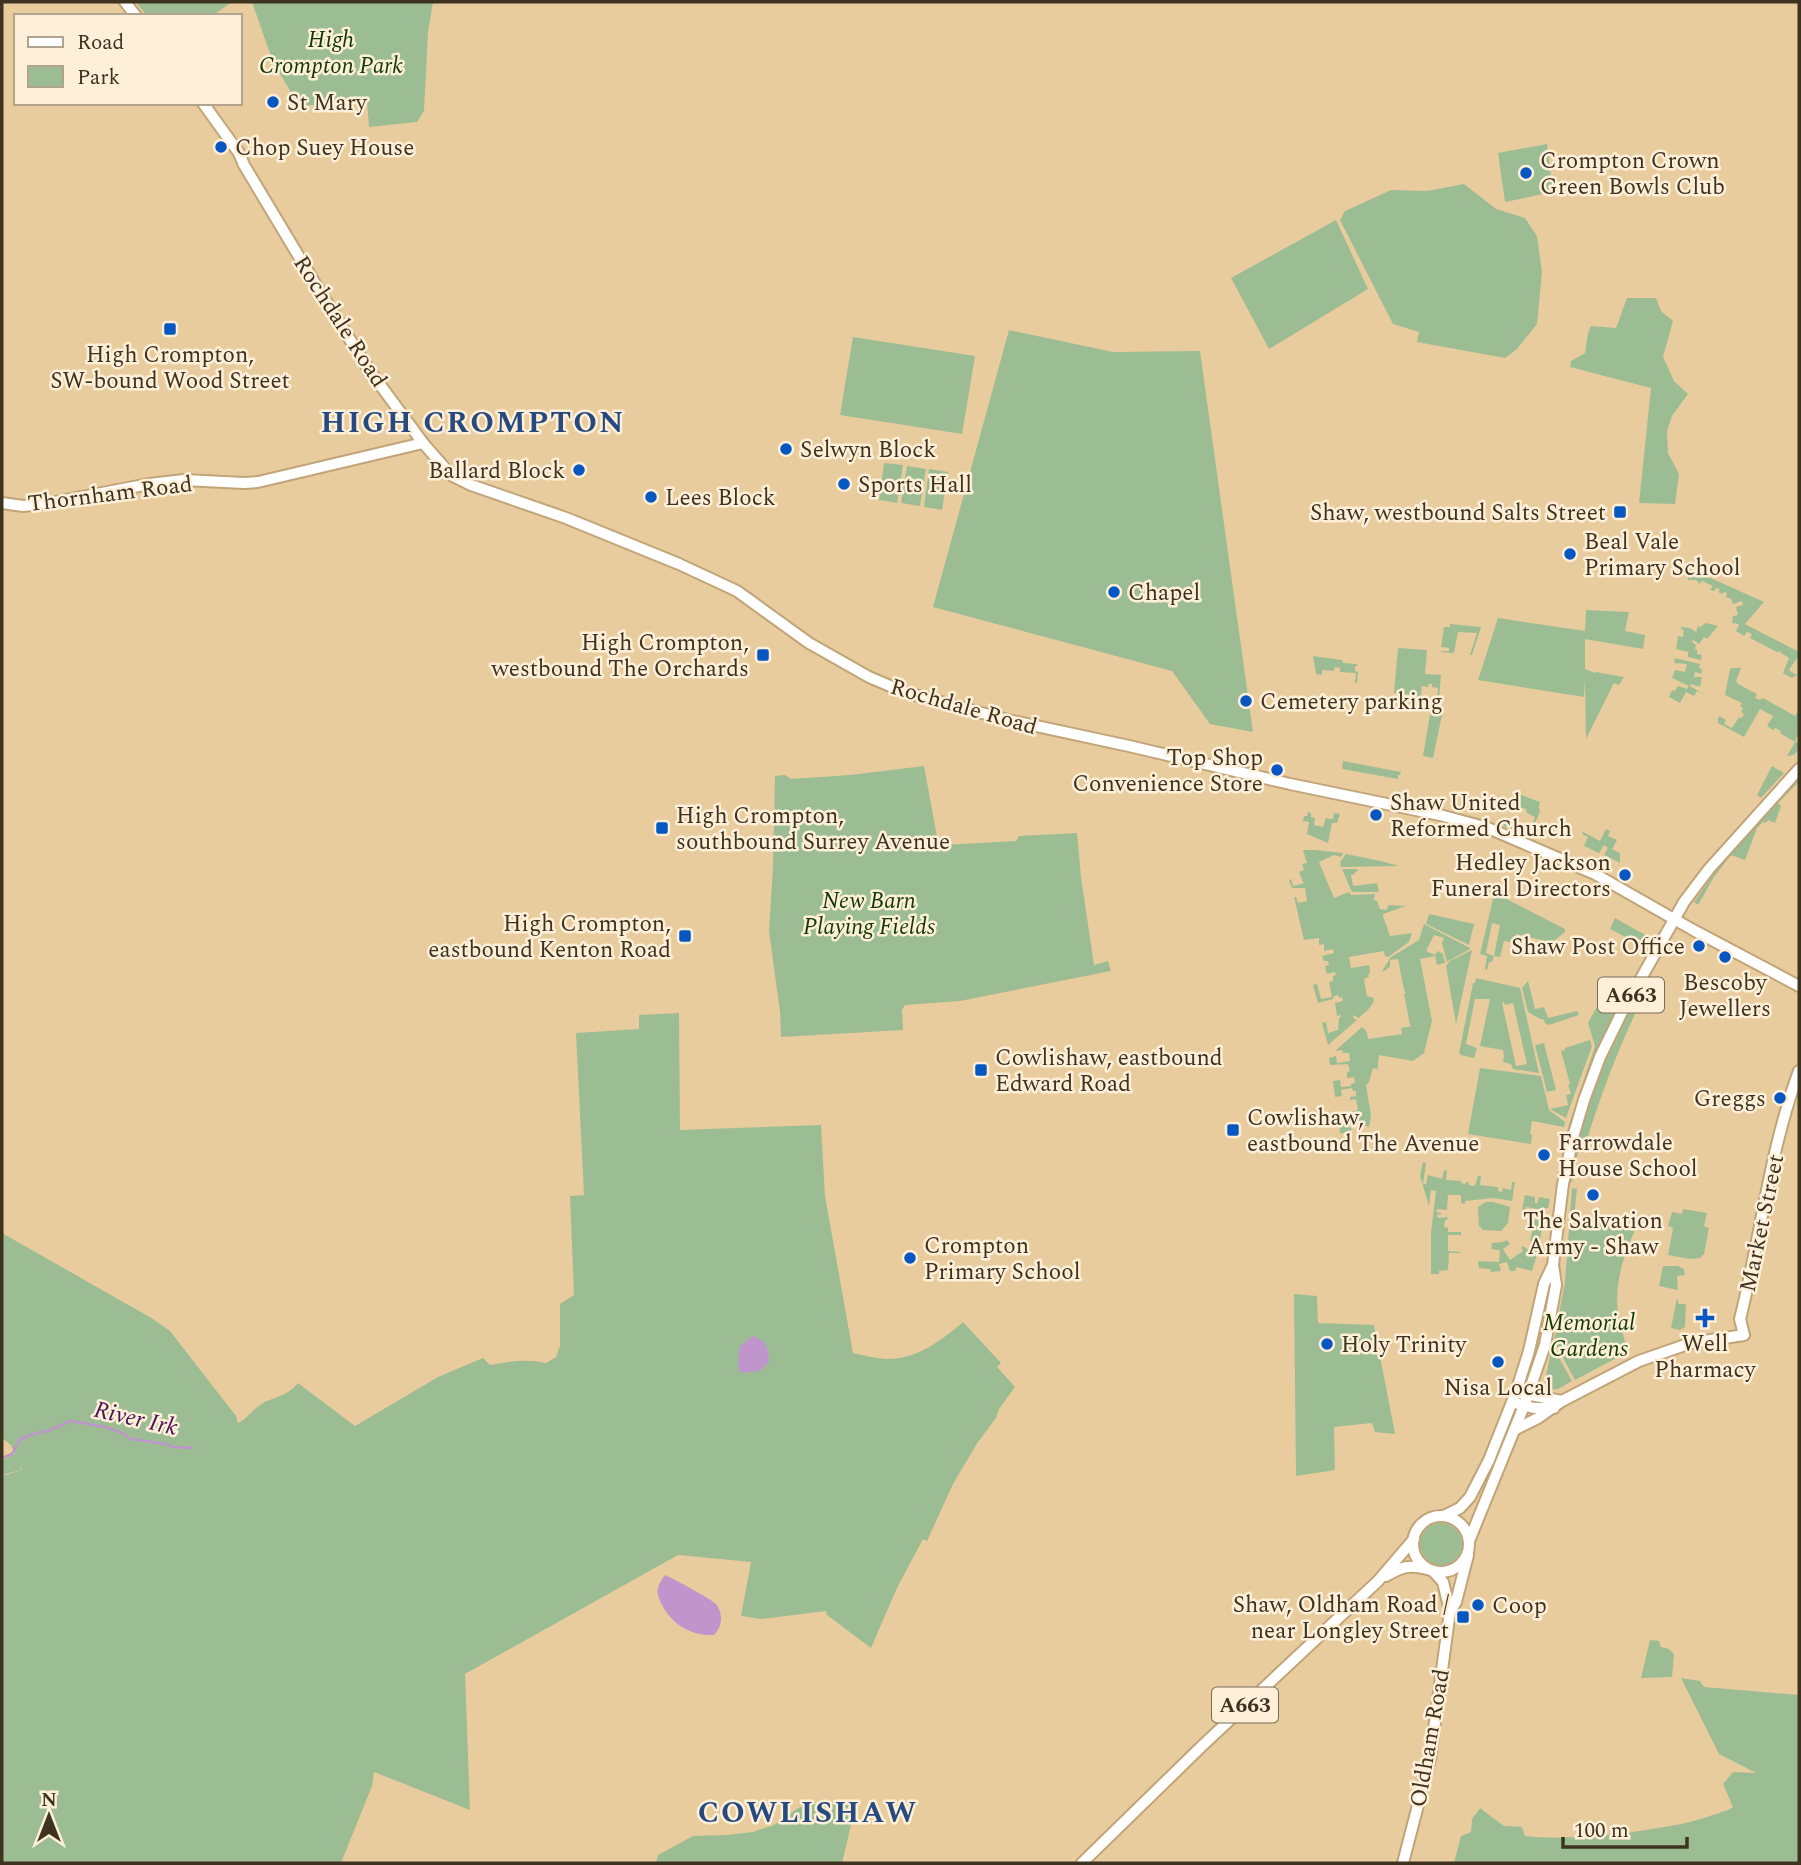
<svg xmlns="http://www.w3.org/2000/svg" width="1801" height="1865" viewBox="0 0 1801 1865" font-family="Spectral,serif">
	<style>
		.green { fill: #9cbd93; fill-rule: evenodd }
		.water { fill: #bf95cb }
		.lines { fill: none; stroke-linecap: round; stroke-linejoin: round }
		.stream { stroke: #bf95cb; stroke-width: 2.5 }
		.secondary-casing { stroke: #c1a478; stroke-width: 14 }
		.primary-casing { stroke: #c1a478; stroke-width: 14 }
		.secondary { stroke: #fff; stroke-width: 10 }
		.primary { stroke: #fff; stroke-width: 10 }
		.poi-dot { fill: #0657c1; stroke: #feefd8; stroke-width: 2.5 }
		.labels { text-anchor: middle; stroke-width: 5; stroke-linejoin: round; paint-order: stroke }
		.shield { fill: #feefd8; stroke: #786b57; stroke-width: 2 }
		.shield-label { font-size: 21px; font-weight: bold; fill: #3e3220 }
		.park-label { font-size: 23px; font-style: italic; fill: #113a01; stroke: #feefd8 }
		.poi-label { font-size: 23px; fill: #3e3220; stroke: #feefd8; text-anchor: start }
		.street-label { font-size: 23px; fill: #3e3220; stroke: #feefd8 }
		.water-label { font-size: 24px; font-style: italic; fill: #491556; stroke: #feefd8 }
		.district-label { font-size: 30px; font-weight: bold; letter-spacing: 2px; fill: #26497f; stroke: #feefd8 }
	</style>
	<rect width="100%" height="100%" fill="#e9cc9e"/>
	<g class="green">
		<path d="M136,2H232L212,16H147Z"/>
		<path d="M252,2H433L428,32L424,111L417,122L369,127L367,101L299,106L273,62Z"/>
		<path d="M1547,144L1553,192L1505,202L1498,153Z"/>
		<path d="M1464,184L1496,209L1525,218L1537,236L1542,272L1537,324L1517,349L1505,358L1417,342L1419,332L1393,324L1340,220L1345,211L1391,190L1427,191Z"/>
		<path d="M1336,220L1368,289L1269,349L1231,278Z"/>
		<path d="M1627,298H1656L1661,311L1673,321L1663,357L1674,381L1688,394L1672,416L1667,431L1668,453L1679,474L1675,504L1639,503L1651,388L1570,367L1571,361L1585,353L1588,333L1591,326L1616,328Z"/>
		<path d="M1009,330L1113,352L1200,351L1253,732L1210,724L1172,671L933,607Z"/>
		<path d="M853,337L975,356L962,434L840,415Z"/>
		<path d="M884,463L903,465L897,503L879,500Z"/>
		<path d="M907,466L926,469L920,506L901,503Z"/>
		<path d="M929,469L948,472L942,510L924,507Z"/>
		<path d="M1688,573L1704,575L1764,602L1745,624L1799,652V659L1797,658L1789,670L1796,675L1798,673L1796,676L1792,678L1783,673L1789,658L1781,653V651L1777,652L1750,638L1752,634L1747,632L1744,636L1736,631L1739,624L1732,623L1733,616L1738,615L1736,607L1743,605L1742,601L1733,604L1731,599L1726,597L1727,593L1724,592L1722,594L1718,592L1720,589L1716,588L1714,591L1710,590L1713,586L1702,581L1700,584L1696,580H1688Z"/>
		<path d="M1586,610L1629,612L1625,631L1645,635L1643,649L1585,639V669L1595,673L1596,672L1624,677L1619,685L1614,683L1586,739L1585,679L1584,697L1478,680L1498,618L1585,631Z"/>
		<path d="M1706,623L1718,626L1707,639L1704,637L1699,644L1693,640L1692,642L1696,645L1695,649L1697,650V654L1702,655L1701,660L1688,657V652L1676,649L1678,636L1683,637L1684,630L1681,629V627L1690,628L1696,632L1698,626L1700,627Z"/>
		<path d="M1450,624L1481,627L1472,655H1470L1477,633L1458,632L1454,653L1441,652V651H1449V648L1441,647L1444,627H1450Z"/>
		<path d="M1398,648L1427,650L1425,674L1441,675L1439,698H1437L1438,688L1432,687V684H1429L1428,687L1422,686L1421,696L1394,693Z"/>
		<path d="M1313,656L1342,660L1343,663L1357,664L1358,666H1355V671L1358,672L1357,683H1355L1356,673L1340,672V668L1335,667L1334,671L1322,670V675L1316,674Z"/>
		<path d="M1675,658L1700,664L1699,668L1702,669L1701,674L1695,672L1694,677H1702L1700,687L1691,684L1690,686L1707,696L1697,691L1694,696L1686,692L1680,703L1669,697L1672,690L1675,691L1678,686L1687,689L1689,686L1672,678L1675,670L1685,672L1687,664L1674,663Z"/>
		<path d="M1733,668H1741L1736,681L1738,684L1757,694L1755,698L1760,700L1762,698L1765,699L1795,716L1799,709C1799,720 1800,730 1795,742H1798L1799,739V749L1794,755L1787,756L1795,742L1780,733L1781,731L1775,728L1773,730L1767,726L1773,716L1760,709L1744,737L1718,723V719L1719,716L1726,720L1724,724L1732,728L1739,717L1742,718L1744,714L1741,712L1743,708L1740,706L1742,703L1725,695L1730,669Z"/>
		<path d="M1431,709L1443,710L1433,758L1423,756Z"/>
		<path d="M1343,761L1401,772L1400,775H1398V779L1342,769Z"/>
		<path d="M924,766L938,842L943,845L1016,841L1019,836L1077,833L1081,877L1094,965L1108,961L1111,971L960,1001L905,1005L902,1010L903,1030L781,1037L780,1012L769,931L773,867L775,776L785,775L791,779L850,775Z"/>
		<path d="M1772,766L1784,773L1761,798L1757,795Z"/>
		<path d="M1799,776V782L1778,803L1781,806L1775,823L1768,820L1766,823L1763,822L1757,828L1745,860L1731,855L1714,877L1698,905L1694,902L1720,865Z"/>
		<path d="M1516,793L1540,802L1539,807L1540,811L1530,836L1503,826L1506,818L1531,827L1535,817L1527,813L1526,809L1523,808L1521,811L1514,808L1515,804L1512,803Z"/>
		<path d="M1308,812L1311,813V817L1315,818L1314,825L1323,827L1326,818L1333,819L1334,813L1340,814L1337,823H1332L1328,843L1307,834L1309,822L1303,821L1304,816H1307Z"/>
		<path d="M1606,829L1610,831L1608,836L1617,840L1612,849L1620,853V863L1604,855L1608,848L1604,845L1599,853L1584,846L1588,837L1582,834L1583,832L1600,841Z"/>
		<path d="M1303,850H1315L1343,853L1341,857L1334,855L1319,862L1334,898L1349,892L1351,895L1375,894L1374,900L1377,901L1380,909L1386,910L1389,905L1406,906L1383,914V916L1390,936L1412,933L1409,942L1388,957L1385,956L1384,951L1349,957L1351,968L1369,965L1370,973L1368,974L1369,977L1364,979L1367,996L1374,998C1374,1006 1365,1012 1359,1018L1353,1015V1018L1357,1020L1328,1045L1322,1023L1326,1022L1328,1033L1338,1030L1339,1018L1341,1017L1340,1015L1337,1016L1335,1003L1343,1001L1342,997L1339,998L1338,995L1334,996L1333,999L1318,1003L1313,985L1317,984L1321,999L1332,997L1329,982L1333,981V976L1336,975L1335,972L1327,974L1325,966L1329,965L1328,961H1324L1322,956L1334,953L1333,949L1324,951V944L1319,945V938L1304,940L1294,897H1296L1298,903L1307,901L1305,888H1292L1289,880L1291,879L1293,886L1305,883L1303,882L1299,872L1304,870L1302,864L1307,863Z"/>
		<path d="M1346,854L1381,861L1399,866L1341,867L1340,862Z"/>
		<path d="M1342,869H1358V871L1355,872V874L1351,875L1353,886L1377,883L1379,892H1352Z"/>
		<path d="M1497,894L1565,929V932L1545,948L1546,941L1516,934L1513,943L1504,941L1500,957L1494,956L1500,925L1492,923L1486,953L1494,956L1492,962H1489L1487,970L1485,969L1487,956L1480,954L1494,895Z"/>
		<path d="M1429,914L1474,924L1469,945L1426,924Z"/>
		<path d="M1615,918L1649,937L1644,947L1639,944L1641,940L1637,939L1635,942L1610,929Z"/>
		<path d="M1424,924L1470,948V949L1447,962L1442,943L1444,938L1434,935L1426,951L1435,955L1438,951L1443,954L1445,963L1437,965L1435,956L1420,959L1432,1021L1424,1053L1413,1061L1379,1055L1377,1074V1069L1373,1068L1369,1082L1366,1085L1371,1115L1369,1127L1362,1124L1353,1115L1346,1124L1352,1129L1348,1134L1340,1133L1339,1122L1347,1121L1350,1117V1112L1358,1110L1356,1099L1350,1100V1097L1356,1096V1091H1353L1352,1088L1341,1090L1342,1096L1335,1097L1333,1081L1340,1080L1341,1087L1351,1086V1084L1355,1083L1354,1077L1347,1078V1072L1350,1071L1348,1064L1330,1065L1329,1058L1336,1056L1337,1063L1350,1061L1349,1053H1343L1342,1050L1335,1051L1362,1027L1367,1032L1368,1039L1402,1034L1401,1028L1412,1026L1410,1025L1404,994L1406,993L1404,990L1398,959L1390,960V967L1387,968V970L1382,971L1391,957L1419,940Z"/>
		<path d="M1472,950L1456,1024L1446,966L1450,961Z"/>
		<path d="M1476,978L1520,988L1539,1073L1513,1069L1511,1064L1503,1062L1504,1057L1503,1050L1480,1046L1490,999H1475L1466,1044L1477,1048L1474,1058L1461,1055L1459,1053L1473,983H1475ZM1504,1002L1505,1005L1513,1003L1527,1064L1516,1066L1502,1003Z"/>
		<path d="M1648,980L1651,981C1622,1038 1601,1092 1583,1153L1578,1152L1572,1182H1569C1584,1110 1606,1041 1648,980Z"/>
		<path d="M1528,981L1535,1009L1544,1007L1548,1018L1577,1011L1579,1015L1549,1025L1546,1024L1543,1019H1540L1528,1012L1522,988Z"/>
		<path d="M1623,992L1625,993L1601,1043L1570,1131L1565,1137L1595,1046L1588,1023L1596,1008L1605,1013L1607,1008L1612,1011Z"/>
		<path d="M679,1013L680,1130L821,1125L825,1196L853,1353C863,1355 875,1358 885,1359C916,1360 941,1341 963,1322L1001,1363L997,1367L1015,1387L999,1409L996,1418L978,1442L953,1484L927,1541L923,1539L897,1588L871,1648L827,1615L826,1611L761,1619L741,1616L751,1562L678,1555L465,1674L470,1810L374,1772L372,1786L341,1863H2V1476L22,1470L20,1466L21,1470L2,1475V1460L15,1454L11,1445L2,1438V1233L153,1319L170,1331L236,1416L238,1423C247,1419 251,1411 260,1405C273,1396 286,1398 298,1383L355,1426L438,1377L483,1358L490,1365C509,1361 527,1359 546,1363L556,1357L560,1346V1304L574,1295L570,1196L584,1195L576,1033L639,1029V1015Z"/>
		<path d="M1590,1040L1592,1046L1566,1118L1550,1109L1568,1105L1566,1095L1571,1094L1568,1085L1570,1084L1561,1051L1565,1050V1048Z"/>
		<path d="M1544,1043L1556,1090L1547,1092L1535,1045Z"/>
		<path d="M1480,1068L1541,1076L1549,1110L1565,1122L1564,1127L1532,1121L1530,1134L1532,1135L1531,1144L1468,1134Z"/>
		<path d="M1423,1162L1426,1163L1423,1184H1426L1428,1175L1442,1179L1444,1170L1447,1171L1446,1180L1461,1181V1183L1465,1184L1466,1182H1468L1469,1185L1474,1186L1476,1183L1478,1176H1481L1480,1185L1498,1187V1191L1502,1192L1503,1188L1511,1190L1512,1182H1515L1512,1201L1494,1198L1465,1201V1204L1461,1203V1195H1448L1447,1210L1437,1209L1436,1212L1443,1214L1437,1215L1438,1218L1448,1217L1447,1220H1445L1444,1227L1448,1228V1232H1461V1235H1448V1251L1461,1252V1253H1449L1448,1270L1439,1271V1274H1431V1233L1436,1191L1431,1190L1429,1206L1420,1176Z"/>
		<path d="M1572,1188L1577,1189L1574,1218L1599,1222L1600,1220L1637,1226C1624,1253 1614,1283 1618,1313C1620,1326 1624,1338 1628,1351L1626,1353L1575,1380L1554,1341L1565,1282Z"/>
		<path d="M1525,1195L1535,1197V1203L1537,1204L1539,1197L1550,1199L1548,1208H1546L1538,1251L1532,1271L1517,1267L1515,1271H1510L1507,1262L1499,1264L1501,1271L1491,1272L1490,1269L1479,1268L1478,1261L1499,1262L1500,1250L1491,1249L1492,1243L1503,1242L1507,1240L1510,1244L1503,1249L1510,1260L1523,1251L1521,1248L1523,1246L1531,1252L1534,1249L1531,1247L1534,1243L1530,1241L1537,1209L1526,1207L1524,1215H1521Z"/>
		<path d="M1486,1202H1493L1510,1207L1508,1223L1501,1231L1483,1230L1479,1226L1478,1207Z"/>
		<path d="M1683,1209L1707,1213L1704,1226L1709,1228L1704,1254L1700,1258L1690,1259L1668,1255L1673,1228L1668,1226L1672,1212L1682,1214Z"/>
		<path d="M1663,1266H1678L1684,1269L1685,1275L1677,1276L1678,1290L1659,1286Z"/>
		<path d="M1294,1294L1317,1296L1318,1323L1374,1325L1395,1434L1375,1432L1372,1423L1334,1427L1335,1470L1296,1476Z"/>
		<path d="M1677,1298L1679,1304H1686L1685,1327L1680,1330L1671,1328Z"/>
		<path d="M1552,1345L1572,1381L1558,1389L1550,1390L1545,1386V1382Z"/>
		<circle cx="1441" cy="1544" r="21"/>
		<path d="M1650,1640L1659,1641L1661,1647L1669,1649L1674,1654L1672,1677L1641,1678Z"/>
		<path d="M1681,1678L1700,1681L1704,1687L1799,1695V1863H1454L1461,1836L1471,1832L1472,1819L1480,1808L1504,1826L1522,1827L1525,1836C1573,1841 1634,1833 1681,1824C1697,1821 1712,1815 1728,1810L1733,1807L1723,1784L1733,1772L1756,1773L1719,1754Z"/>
		<path d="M814,1804H856L842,1863H656L658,1855L693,1836L726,1835L753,1832L774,1825L798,1808Z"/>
	</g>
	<g class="water">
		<path d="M753,1336C768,1342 768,1347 769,1362L760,1371L740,1373L738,1364L740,1346Z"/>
		<path d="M665,1575C674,1579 711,1599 716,1604C724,1615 722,1627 714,1635C689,1636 670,1623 660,1601C658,1595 656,1591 659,1585C659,1584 664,1576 665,1575Z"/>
	</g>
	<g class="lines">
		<path class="stream" d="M2,1458L12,1454L20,1439L37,1433L47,1431L71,1421L105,1427L122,1433L131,1439L166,1444L173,1447L192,1448"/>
		<g class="secondary-casing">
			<g id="secondary">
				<path d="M125,2L136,16"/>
				<path d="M203,103L239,153L244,165L316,285L367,367L423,443L451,475L471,485L566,518L679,564L737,591L809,643L869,677L904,692L1008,720L1129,746L1290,784L1440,815L1488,828L1595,874L1695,931L1799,986"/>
				<path d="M2,503L23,506L50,503L149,484L184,480L244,483L258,482L423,443"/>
				<path d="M1519,1393L1562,1401"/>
				<path d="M1515,1403L1534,1408H1554"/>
				<path d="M1514,1430L1538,1418L1562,1401L1639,1361L1691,1343L1744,1335L1740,1319C1761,1236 1769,1152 1799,1071"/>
				<path d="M1450,1611L1456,1602L1468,1555"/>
				<path d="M1403,1863L1430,1759L1450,1611L1443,1582L1434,1572"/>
			</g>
		</g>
		<g class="primary-casing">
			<g id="primary">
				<circle cx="1441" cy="1544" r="28"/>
				<path d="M1444,1516L1460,1508L1470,1497L1489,1460L1516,1392L1529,1351L1544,1284L1553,1265"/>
				<path d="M1469,1541L1524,1406L1545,1345L1556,1285L1553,1265L1563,1184L1573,1137L1584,1100L1600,1057L1621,1014L1684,902L1709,869L1799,769"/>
				<path d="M1386,1576C1401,1567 1410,1564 1427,1569"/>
				<path d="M1082,1863L1203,1745L1378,1581L1414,1539"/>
			</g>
		</g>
		<use href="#secondary" class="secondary"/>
		<use href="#primary" class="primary"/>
	</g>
	<g class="poi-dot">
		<circle cx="273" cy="102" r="7"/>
		<circle cx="221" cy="147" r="7"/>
		<circle cx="1526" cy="173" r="7"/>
		<rect x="163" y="322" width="14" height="14" rx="3.5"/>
		<circle cx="786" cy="449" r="7"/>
		<circle cx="579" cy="470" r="7"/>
		<circle cx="844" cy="484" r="7"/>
		<circle cx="651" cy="497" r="7"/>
		<rect x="1613" y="505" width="14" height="14" rx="3.5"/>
		<circle cx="1570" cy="554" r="7"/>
		<circle cx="1114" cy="592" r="7"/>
		<rect x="756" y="648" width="14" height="14" rx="3.5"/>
		<circle cx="1246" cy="701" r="7"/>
		<circle cx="1277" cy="770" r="7"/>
		<circle cx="1376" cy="815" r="7"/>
		<rect x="655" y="821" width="14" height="14" rx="3.5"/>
		<circle cx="1625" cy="875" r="7"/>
		<rect x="678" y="929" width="14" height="14" rx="3.5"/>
		<circle cx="1699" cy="946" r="7"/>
		<circle cx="1725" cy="957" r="7"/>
		<rect x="974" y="1063" width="14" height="14" rx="3.5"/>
		<circle cx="1780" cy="1098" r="7"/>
		<rect x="1226" y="1123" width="14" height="14" rx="3.5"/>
		<circle cx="1544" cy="1155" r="7"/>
		<circle cx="1593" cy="1195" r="7"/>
		<circle cx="910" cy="1258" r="7"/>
		<path d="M1701.5 1307.5h7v7h7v7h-7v7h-7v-7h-7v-7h7z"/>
		<circle cx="1327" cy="1344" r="7"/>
		<circle cx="1498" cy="1362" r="7"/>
		<circle cx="1478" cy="1605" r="7"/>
		<rect x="1456" y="1610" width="14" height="14" rx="3.5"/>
	</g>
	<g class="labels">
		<g class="shield">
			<rect x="1598" y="977.5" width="66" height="35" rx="5"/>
			<rect x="1212" y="1687.5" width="66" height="35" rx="5"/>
		</g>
		<g class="shield-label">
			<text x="1631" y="1002">A663</text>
			<text x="1245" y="1712">A663</text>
		</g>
		<g class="park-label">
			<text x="331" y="47">High<tspan x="331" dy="26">Crompton Park</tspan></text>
			<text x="869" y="908">New Barn<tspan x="869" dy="26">Playing Fields</tspan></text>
			<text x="1589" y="1330">Memorial<tspan x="1589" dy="26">Gardens</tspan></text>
		</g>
		<g class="poi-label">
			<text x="287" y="110">St Mary</text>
			<text x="235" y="155">Chop Suey House</text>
			<text x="1540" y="168">Crompton Crown<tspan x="1540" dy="26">Green Bowls Club</tspan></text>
			<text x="170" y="362" text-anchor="middle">High Crompton,<tspan x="170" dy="26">SW-bound Wood Street</tspan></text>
			<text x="800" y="457">Selwyn Block</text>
			<text x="565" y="478" text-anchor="end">Ballard Block</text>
			<text x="858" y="492">Sports Hall</text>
			<text x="665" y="505">Lees Block</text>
			<text x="1606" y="520" text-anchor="end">Shaw, westbound Salts Street</text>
			<text x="1584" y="549">Beal Vale<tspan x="1584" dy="26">Primary School</tspan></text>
			<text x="1128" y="600">Chapel</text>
			<text x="749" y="650" text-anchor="end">High Crompton,<tspan x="749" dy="26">westbound The Orchards</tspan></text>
			<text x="1260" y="709">Cemetery parking</text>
			<text x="1263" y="765" text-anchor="end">Top Shop<tspan x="1263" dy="26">Convenience Store</tspan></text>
			<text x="1390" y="810">Shaw United<tspan x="1390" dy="26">Reformed Church</tspan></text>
			<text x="676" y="823">High Crompton,<tspan x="676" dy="26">southbound Surrey Avenue</tspan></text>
			<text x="1611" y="870" text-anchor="end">Hedley Jackson<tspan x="1611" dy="26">Funeral Directors</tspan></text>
			<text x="671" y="931" text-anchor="end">High Crompton,<tspan x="671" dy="26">eastbound Kenton Road</tspan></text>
			<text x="1685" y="954" text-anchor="end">Shaw Post Office</text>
			<text x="1725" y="990" text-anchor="middle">Bescoby<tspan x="1725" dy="26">Jewellers</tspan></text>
			<text x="995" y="1065">Cowlishaw, eastbound<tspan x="995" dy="26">Edward Road</tspan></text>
			<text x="1766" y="1106" text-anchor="end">Greggs</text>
			<text x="1247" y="1125">Cowlishaw,<tspan x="1247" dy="26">eastbound The Avenue</tspan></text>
			<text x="1558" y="1150">Farrowdale<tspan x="1558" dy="26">House School</tspan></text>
			<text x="1593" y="1228" text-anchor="middle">The Salvation<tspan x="1593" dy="26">Army - Shaw</tspan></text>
			<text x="924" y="1253">Crompton<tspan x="924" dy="26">Primary School</tspan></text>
			<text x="1705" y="1351" text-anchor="middle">Well<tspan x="1705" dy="26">Pharmacy</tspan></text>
			<text x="1341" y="1352">Holy Trinity</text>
			<text x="1498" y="1395" text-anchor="middle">Nisa Local</text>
			<text x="1449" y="1612" text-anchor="end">Shaw, Oldham Road /<tspan x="1449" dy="26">near Longley Street</tspan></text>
			<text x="1492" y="1613">Coop</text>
		</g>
		<g class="street-label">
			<text transform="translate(341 321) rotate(57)" y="8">Rochdale Road</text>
			<text transform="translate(110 493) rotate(-7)" y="8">Thornham Road</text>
			<text transform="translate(964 706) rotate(16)" y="8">Rochdale Road</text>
			<text transform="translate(1761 1223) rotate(-78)" y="8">Market Street</text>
			<text transform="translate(1429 1738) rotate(-80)" y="8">Oldham Road</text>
		</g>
		<g class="water-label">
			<text transform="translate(136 1418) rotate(13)" y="8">River Irk</text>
		</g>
		<g class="district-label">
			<text x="473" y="432">HIGH CROMPTON</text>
			<text x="808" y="1822">COWLISHAW</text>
		</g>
	</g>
	<rect width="1801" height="1865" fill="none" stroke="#3e3220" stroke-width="7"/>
	<rect x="14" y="14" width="228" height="91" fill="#feefd8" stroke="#b1a38e" stroke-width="2"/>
	<rect x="28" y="37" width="35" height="10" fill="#ffffff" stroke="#b1a38e" stroke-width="2"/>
	<text x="77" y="49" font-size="21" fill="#3e3220">Road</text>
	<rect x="28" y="66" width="35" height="21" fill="#9cbd93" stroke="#b1a38e" stroke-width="2"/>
	<text x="77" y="84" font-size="21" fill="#3e3220">Park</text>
	<g transform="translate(49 1816)" stroke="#feefd8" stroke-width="5" paint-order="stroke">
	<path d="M0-5L12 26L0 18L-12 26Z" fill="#3e3220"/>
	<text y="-10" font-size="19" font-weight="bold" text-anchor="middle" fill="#3e3220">N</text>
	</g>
	<path d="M1563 1837v10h124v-10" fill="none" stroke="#3e3220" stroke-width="3.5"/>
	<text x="1574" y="1837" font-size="21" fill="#3e3220" stroke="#feefd8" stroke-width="5" paint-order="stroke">100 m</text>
</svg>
